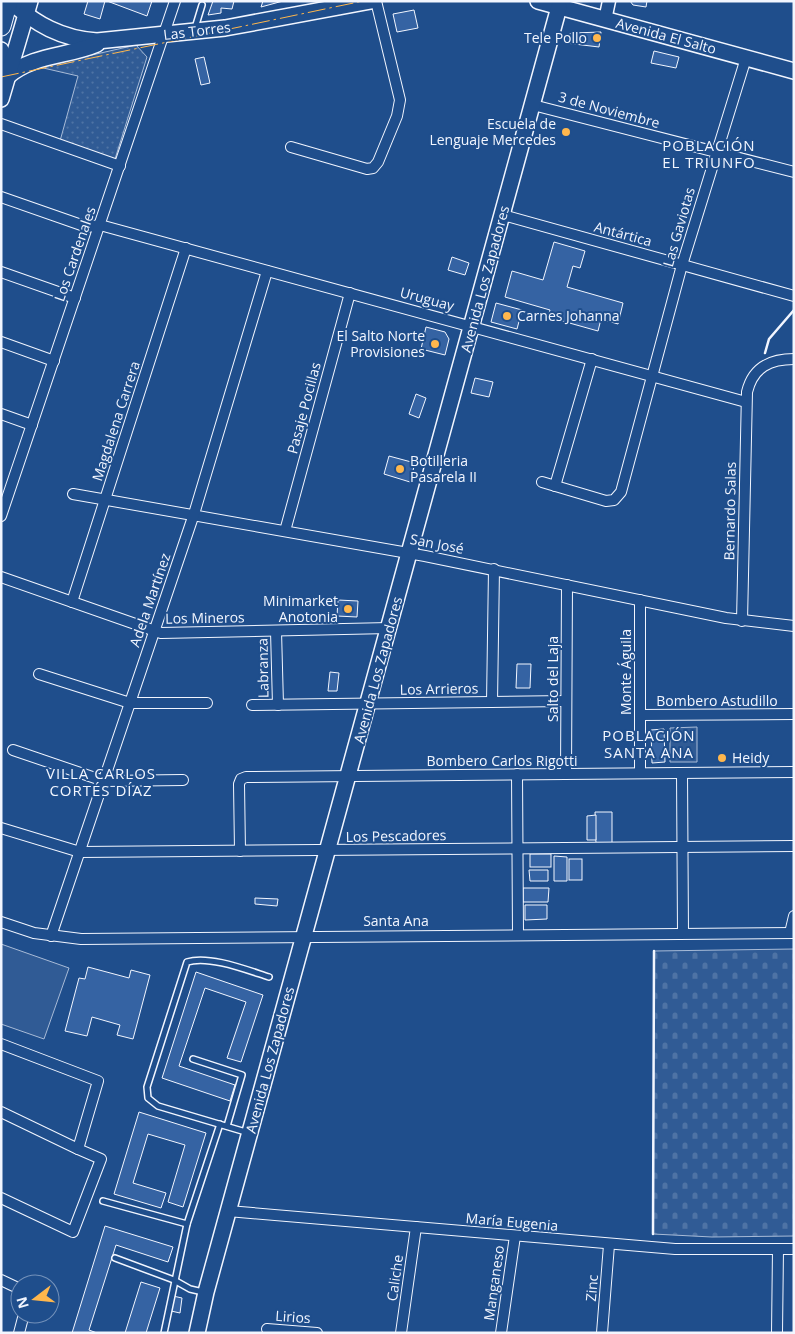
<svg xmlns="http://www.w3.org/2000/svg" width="795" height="1334" viewBox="0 0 795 1334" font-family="'Open Sans',sans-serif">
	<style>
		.green { fill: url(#green-dots); stroke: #a8bbd7 }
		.cemetery { fill: url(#cemetery-stones); stroke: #a8bbd7 }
		.pitch { fill: #305b95; stroke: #a8bbd7 }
		.building { fill: #3563a3; stroke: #f2f6ff }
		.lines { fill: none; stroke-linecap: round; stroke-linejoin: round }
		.service-casing { stroke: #f2f6ff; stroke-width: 8 }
		.minor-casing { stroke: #f2f6ff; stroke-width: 12 }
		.tertiary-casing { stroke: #f2f6ff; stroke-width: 15 }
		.secondary-casing { stroke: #f2f6ff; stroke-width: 18 }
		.motorway-casing { stroke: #f2f6ff; stroke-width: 21 }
		.service { stroke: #1f4e8c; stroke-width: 5 }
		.minor { stroke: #1f4e8c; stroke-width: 10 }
		.tertiary { stroke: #1f4e8c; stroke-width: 12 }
		.secondary { stroke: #1f4e8c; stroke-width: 15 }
		.motorway { stroke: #1f4e8c; stroke-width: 19 }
		.wall { stroke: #f2f6ff; stroke-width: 2.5 }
		.power { stroke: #ffb74d; stroke-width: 1; stroke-dasharray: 18 4 2.5 4; stroke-linecap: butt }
		.poi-dot { fill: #ffb74d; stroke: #1f4e8c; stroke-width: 2 }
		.labels { text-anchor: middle; stroke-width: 4; stroke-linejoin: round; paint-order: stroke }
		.street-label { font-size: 14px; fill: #f2f6ff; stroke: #1f4e8c }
		.poi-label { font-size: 14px; fill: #f2f6ff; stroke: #1f4e8c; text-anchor: end }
		.neighbourhood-label { font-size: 15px; letter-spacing: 1px; fill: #f2f6ff; stroke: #1f4e8c }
	</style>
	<defs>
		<pattern id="green-dots" width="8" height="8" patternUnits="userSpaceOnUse" patternTransform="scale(1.25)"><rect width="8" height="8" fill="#305b95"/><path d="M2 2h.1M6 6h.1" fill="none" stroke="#4e73a5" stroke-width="1.8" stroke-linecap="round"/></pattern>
		<pattern id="cemetery-stones" width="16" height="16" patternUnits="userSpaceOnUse" patternTransform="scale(1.25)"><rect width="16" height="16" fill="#305b95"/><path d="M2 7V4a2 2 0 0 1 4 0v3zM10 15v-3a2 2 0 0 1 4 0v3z" fill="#4e73a5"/></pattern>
	</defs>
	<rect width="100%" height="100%" fill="#1f4e8c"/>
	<path class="green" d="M136,45L147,57L115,159L60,141L78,76L39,67Z"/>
	<path class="cemetery" d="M794,949V1236L712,1237L653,1234L654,951Z"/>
	<g class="pitch">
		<path d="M697,727V762H670V728Z"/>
		<path d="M1,944L69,968L44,1039L1,1024Z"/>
	</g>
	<g class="building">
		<path d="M88,1H105L100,19L84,14Z"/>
		<path d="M107,1H152L147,16Z"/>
		<path d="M213,1H234L232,9L221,8V13L208,15Z"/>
		<path d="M263,1H283L261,7Z"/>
		<path d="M630,1H647L646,7L633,5Z"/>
		<path d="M414,10L418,28L397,32L393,14Z"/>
		<path d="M601,32L599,47L566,43L567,35L573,33Z"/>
		<path d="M654,51L679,57L676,68L651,63Z"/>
		<path d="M204,57L210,83L201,85L195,59Z"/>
		<path d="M554,242L585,251L580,268L573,266L567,287L623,303L618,324L601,319L598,331L548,317L550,310L505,297L512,271L543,280Z"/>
		<path d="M452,257L469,263L465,275L448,270Z"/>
		<path d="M496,303L522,310L517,329L491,322Z"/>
		<path d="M426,327L445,332L449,339L445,355L421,349Z"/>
		<path d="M475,378L493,382L489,397L471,393Z"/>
		<path d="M416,394L426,398L419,418L409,414Z"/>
		<path d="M389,456L415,463L410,482L384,474Z"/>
		<path d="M338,600L358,601L357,617L337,616Z"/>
		<path d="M517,664H531L530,688H516Z"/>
		<path d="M330,672L339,673L337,691H328Z"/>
		<path d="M664,729L665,762L652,763L651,730Z"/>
		<path d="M595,812H612V844H596Z"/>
		<path d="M596,815V840H587V816Z"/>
		<rect x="530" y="854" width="21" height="13"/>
		<path d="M554,856L567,857V881H554Z"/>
		<rect x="569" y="859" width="13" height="21"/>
		<path d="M529,870H548V881H530Z"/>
		<path d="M523,888H549L548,902H523Z"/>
		<path d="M255,898L278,899L277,906L255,904Z"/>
		<path d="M525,905H547V919L525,920Z"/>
		<path d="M88,967L129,978L131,970L150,975L133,1039L117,1035L120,1025L92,1017L87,1036L65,1031L79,978L85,979Z"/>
		<path d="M196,972L263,995L241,1062L227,1058L246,1002L205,988L179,1066L235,1085L230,1101L162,1078Z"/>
		<path d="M139,1112L206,1133L183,1207L168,1202L185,1145L148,1134L133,1183L166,1193L161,1208L114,1194Z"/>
		<path d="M105,1226L173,1247L168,1262L116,1245L89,1330L97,1333H72Z"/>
		<path d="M141,1282L160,1288L146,1333H125Z"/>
		<path d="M173,1296L182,1298L180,1313L171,1311Z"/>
	</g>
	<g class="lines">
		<g class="service-casing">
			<g id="service">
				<path d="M195,28L202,5"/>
				<path d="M193,1059L242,1075L227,1126"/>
				<path d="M249,1133L158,1106L148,1098L147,1087L187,962C209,955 247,970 269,977"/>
				<path d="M103,1201L187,1224"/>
				<path d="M115,1258L174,1280L190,1289L203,1292"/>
				<path d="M164,1333L187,1224L220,1124"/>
			</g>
		</g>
		<g class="minor-casing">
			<g id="minor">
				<path d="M533,105L794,172"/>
				<path d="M1,124L120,166"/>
				<path d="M291,147L367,169L373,168L378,162L397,116L400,100L376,1"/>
				<path d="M1,197L87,227L100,225L746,402"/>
				<path d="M503,215L794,296"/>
				<path d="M1,272L75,298"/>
				<path d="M1,342L54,361"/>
				<path d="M1,414L32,425"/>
				<path d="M542,482L606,501L614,500L621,492L682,265L746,58"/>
				<path d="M555,486L592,359"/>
				<path d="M73,494L425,556L726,618L794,626"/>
				<path d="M1,516L175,1"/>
				<path d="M285,531L350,293"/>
				<path d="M1,577L161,633L389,628"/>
				<path d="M640,600V773"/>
				<path d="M72,602L186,248"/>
				<path d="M742,621L747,392C753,367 770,359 794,359"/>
				<path d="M276,631L278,705"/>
				<path d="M39,674L130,703H207"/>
				<path d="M492,702L494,569"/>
				<path d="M252,705L566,701"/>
				<path d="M640,715L794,714"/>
				<path d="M13,750L104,781L183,780"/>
				<path d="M682,773L683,933"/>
				<path d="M517,774L518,934"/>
				<path d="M566,774L567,585"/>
				<path d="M1,828L80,852L794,846"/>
				<path d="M240,851L239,784L241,779L246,777L794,772"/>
				<path d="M1,922L34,933L81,939L794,933"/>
				<path d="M790,933L794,916"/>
				<path d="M51,936L194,514L267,271"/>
				<path d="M1,1044L98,1081L78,1149L101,1159L73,1232L1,1198"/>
				<path d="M1,1112L78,1149"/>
				<path d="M228,1211L675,1249H794"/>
				<path d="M1,1280L20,1289"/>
				<path d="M267,1329L317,1333"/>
				<path d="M19,1333L24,1314"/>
				<path d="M401,1333L416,1227"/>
				<path d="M501,1333L515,1236"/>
				<path d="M602,1333L609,1245"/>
				<path d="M777,1333L778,1249"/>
			</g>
		</g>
		<g class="tertiary-casing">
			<path id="tertiary" d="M605,20L609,1"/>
		</g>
		<g class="secondary-casing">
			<g id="secondary">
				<path d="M10,1C35,24 62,39 97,41L225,28L371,1"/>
				<path d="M538,1L794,71"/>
				<path d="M1,50L6,62L8,74"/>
				<path d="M8,76C34,54 67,57 97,44"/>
				<path d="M1,99L30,1"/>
				<path d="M197,1333L206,1292L559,7"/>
			</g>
		</g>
		<g class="motorway-casing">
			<path id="motorway" d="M1,26L8,1"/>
		</g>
		<use href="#service" class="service"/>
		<use href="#minor" class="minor"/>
		<use href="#tertiary" class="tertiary"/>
		<use href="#secondary" class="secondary"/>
		<use href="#motorway" class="motorway"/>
		<g class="wall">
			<path d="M765,353L769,339L794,310"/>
			<path d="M653,1234L654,951"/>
		</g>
		<path class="power" d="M1,77L363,1"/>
	</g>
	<g class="poi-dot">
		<circle cx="597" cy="38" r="5"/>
		<circle cx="566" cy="132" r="5"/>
		<circle cx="507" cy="316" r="5"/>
		<circle cx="435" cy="344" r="5"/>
		<circle cx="400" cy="469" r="5"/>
		<circle cx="348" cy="609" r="5"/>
		<circle cx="722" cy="758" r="5"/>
	</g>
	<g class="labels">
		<g class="street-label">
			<text transform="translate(197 31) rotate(-7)" y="5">Las Torres</text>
			<text transform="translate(666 36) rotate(15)" y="5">Avenida El Salto</text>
			<text transform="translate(609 110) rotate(15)" y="5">3 de Noviembre</text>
			<text transform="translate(679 227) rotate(-74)" y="5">Las Gaviotas</text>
			<text transform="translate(623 234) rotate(15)" y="5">Antártica</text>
			<text transform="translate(75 254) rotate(-71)" y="5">Los Cardenales</text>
			<text transform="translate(485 279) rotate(-75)" y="5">Avenida Los Zapadores</text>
			<text transform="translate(427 299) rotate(15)" y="5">Uruguay</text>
			<text transform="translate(304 408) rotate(-75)" y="5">Pasaje Pocillas</text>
			<text transform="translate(116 421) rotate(-72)" y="5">Magdalena Carrera</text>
			<text transform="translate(730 511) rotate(-89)" y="5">Bernardo Salas</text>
			<text transform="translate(437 544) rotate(11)" y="5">San José</text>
			<text transform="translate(150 600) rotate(-71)" y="5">Adela Martínez</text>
			<text transform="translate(205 618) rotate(-1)" y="5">Los Mineros</text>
			<text transform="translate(263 668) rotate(-91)" y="5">Labranza</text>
			<text transform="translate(378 670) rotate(-75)" y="5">Avenida Los Zapadores</text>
			<text transform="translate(626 672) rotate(-90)" y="5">Monte Águila</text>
			<text transform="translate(553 679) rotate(-90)" y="5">Salto del Laja</text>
			<text transform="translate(439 689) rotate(-1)" y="5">Los Arrieros</text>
			<text x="717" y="706">Bombero Astudillo</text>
			<text x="502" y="766">Bombero Carlos Rigotti</text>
			<text transform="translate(396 836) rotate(-1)" y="5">Los Pescadores</text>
			<text x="396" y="926">Santa Ana</text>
			<text transform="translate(270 1060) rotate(-75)" y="5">Avenida Los Zapadores</text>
			<text transform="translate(512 1222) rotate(5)" y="5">María Eugenia</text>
			<text transform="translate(395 1278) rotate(-82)" y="5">Caliche</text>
			<text transform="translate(494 1283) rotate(-82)" y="5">Manganeso</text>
			<text transform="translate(592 1288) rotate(-85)" y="5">Zinc</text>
			<text transform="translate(293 1317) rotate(4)" y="5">Lirios</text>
		</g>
		<g class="poi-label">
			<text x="587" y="43">Tele Pollo</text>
			<text x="556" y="129">Escuela de<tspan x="556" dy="16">Lenguaje Mercedes</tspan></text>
			<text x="517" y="321" text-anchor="start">Carnes Johanna</text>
			<text x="425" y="341">El Salto Norte<tspan x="425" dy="16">Provisiones</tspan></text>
			<text x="410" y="466" text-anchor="start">Botilleria<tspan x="410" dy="16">Pasarela II</tspan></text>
			<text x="338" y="606">Minimarket<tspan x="338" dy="16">Anotonia</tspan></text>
			<text x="732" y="763" text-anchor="start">Heidy</text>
		</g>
		<g class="neighbourhood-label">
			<text x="709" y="151">POBLACIÓN<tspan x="709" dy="17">EL TRIUNFO</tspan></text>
			<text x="649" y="741">POBLACIÓN<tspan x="649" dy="17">SANTA ANA</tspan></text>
			<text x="101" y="779">VILLA CARLOS<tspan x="101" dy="17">CORTÉS DÍAZ</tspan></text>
		</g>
	</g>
	<rect width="795" height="1334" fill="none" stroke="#f2f6ff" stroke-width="5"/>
	<g transform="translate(35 1299) rotate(254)"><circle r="24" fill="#1f4e8c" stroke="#7391ba"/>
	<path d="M0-4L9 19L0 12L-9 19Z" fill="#ffb74d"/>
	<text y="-8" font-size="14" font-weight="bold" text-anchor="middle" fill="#f2f6ff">N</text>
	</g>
</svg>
